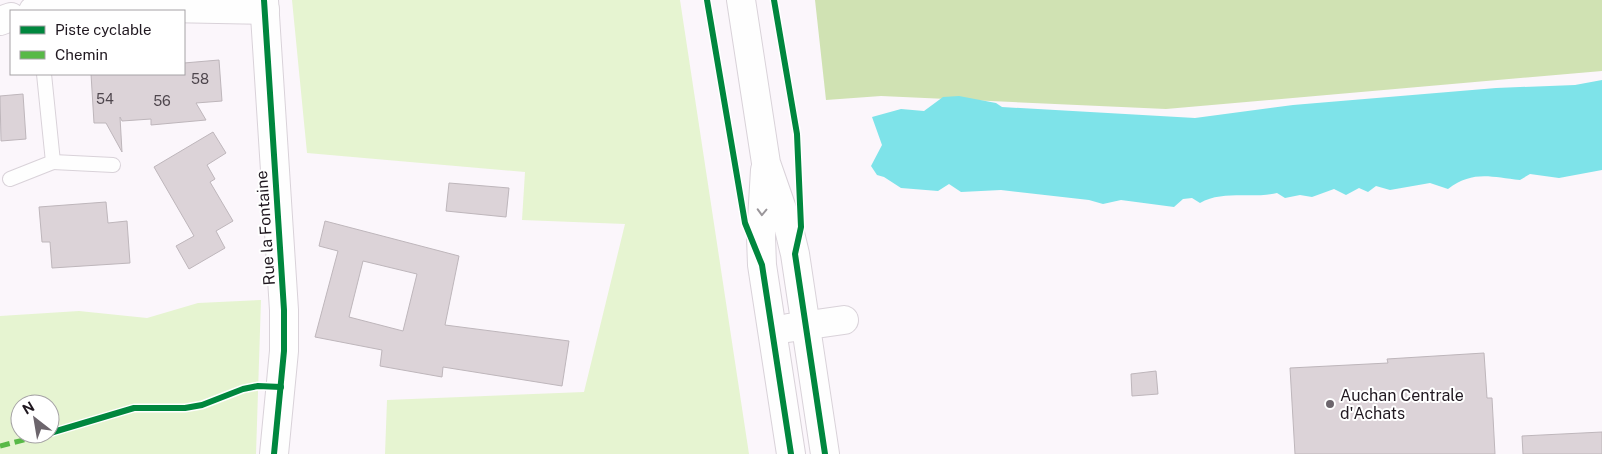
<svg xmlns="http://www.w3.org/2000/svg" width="1602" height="454" viewBox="0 0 1602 454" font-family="'Public Sans',sans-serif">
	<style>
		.green { fill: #e6f4d1; fill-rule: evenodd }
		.forest { fill: #d0e2b3 }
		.water { fill: #7ee3e9 }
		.building { fill: #dcd3d8; stroke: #beb6bb; fill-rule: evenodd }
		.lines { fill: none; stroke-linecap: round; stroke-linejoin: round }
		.lane-casing { stroke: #d9d2d9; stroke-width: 16 }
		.street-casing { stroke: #d9d2d9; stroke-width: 30 }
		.lane { stroke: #fefefe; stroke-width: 14 }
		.street { stroke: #fefefe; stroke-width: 28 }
		.quiet { stroke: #58b947; stroke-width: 5; stroke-dasharray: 10 5; stroke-linecap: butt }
		.cycleway-casing { stroke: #fff; stroke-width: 9 }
		.cycleway { stroke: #00873e; stroke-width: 6 }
		.oneway { stroke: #9a969a }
		.poi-dot { fill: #6c656c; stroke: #fff; stroke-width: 2 }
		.labels { text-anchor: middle; stroke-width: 4; stroke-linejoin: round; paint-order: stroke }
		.number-label { font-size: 14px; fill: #4e464d }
		.street-label { font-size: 16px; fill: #1f171f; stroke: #fff }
		.poi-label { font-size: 16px; fill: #1f171f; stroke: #fff; text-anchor: start }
	</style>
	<rect width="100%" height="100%" fill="#fbf6fb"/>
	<g class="green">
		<path d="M292,0H680L749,454H385L387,400L584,392L625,224L522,220L525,172L307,153Z"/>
		<path d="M261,300L256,454H0V316L79,311L147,318L198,303ZM20,404H50V434H20Z"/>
	</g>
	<path class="forest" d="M815,0H1602V71L1166,109L881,96L826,100Z"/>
	<path class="water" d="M1602,80V170L1559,178L1530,174L1520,180C1491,177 1473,170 1448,189L1430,183L1390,190L1376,186L1368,192L1359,188L1346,195L1334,189L1312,197L1300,195L1285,198L1277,193C1252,199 1223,190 1200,203L1192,198L1183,199L1174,207L1121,200L1103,204L1089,200L1001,190L961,192L949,184L938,191L901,188L884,177L877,175L871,166L882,145L872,117L901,109L924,111L943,97L959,96L996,103L1002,107L1195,118L1293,105L1496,88L1575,85Z"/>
	<g class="building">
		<path d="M219,60L222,101L196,103L206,120L151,125V119L122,121L120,117L122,152L106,123H94L91,74H184V63Z"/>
		<path d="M23,94L26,139L1,141L0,96Z"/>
		<path d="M213,132L226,153L207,165L215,179L210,182L233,221L216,231L225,248L189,269L176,246L194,236L154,167Z"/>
		<path d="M449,183L509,188L506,217L446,211Z"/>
		<path d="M106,202L108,223L127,221L130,263L52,268L50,242H42L39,207Z"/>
		<path d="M325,221L459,256L445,325L569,341L562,386L443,367L442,377L380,366L382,350L315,337L338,251L319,246ZM363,261L417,274L403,331L349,317Z"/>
		<path d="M1484,353L1487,398H1492L1495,454H1295L1290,368L1388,363L1387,359Z"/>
		<path d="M1156,371L1158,394L1132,396L1131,374Z"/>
		<path d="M1602,432V454H1523L1522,436Z"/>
	</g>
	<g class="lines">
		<g class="lane-casing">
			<g id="lane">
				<path d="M53,162L113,165"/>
				<path d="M10,179L53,162L44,74"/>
			</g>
		</g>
		<g class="street-casing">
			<g id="street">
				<path d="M264,0L284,310V351L274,454"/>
				<path d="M741,0L766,163L789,229L795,254L825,454"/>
				<path d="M33,11L64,6L265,10"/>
				<path d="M0,21L11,17"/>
				<path d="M765,170L761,237L762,265L791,454"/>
				<path d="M788,328L844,320"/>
			</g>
		</g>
		<use href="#lane" class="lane"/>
		<use href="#street" class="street"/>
		<path class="quiet" d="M0,446L47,434"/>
		<g class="cycleway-casing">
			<g id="cycleway">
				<path d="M264,0L284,310V351L274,454"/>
				<path d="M707,0L745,223L762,265L791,454"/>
				<path d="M774,0L797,134L801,227L795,254L825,454"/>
				<path d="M50,433L134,408H185L202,405L243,389L258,386L281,387"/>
			</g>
		</g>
		<use href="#cycleway" class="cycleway"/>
	</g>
	<defs><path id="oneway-chevron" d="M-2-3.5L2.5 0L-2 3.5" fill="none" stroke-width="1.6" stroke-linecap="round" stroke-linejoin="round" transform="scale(1.25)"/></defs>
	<use class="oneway" href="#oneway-chevron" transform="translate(762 212) rotate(92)"/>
	<circle class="poi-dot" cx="1330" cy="404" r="5"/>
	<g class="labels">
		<g class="number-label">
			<text x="200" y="84">58</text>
			<text x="105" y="104">54</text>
			<text x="162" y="106">56</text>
		</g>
		<g class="street-label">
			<text transform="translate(265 228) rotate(-94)" y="6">Rue la Fontaine</text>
		</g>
		<g class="poi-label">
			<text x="1340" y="401">Auchan Centrale<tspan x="1340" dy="18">d'Achats</tspan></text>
		</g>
	</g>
	<rect x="10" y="10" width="175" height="65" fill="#ffffff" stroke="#a5a2a5"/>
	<rect x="20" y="26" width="25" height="8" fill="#00873e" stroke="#a5a2a5"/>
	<text x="55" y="35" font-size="15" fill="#1f171f">Piste cyclable</text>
	<rect x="20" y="51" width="25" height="8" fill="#58b947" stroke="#a5a2a5"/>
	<text x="55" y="60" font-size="15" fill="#1f171f">Chemin</text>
	<g transform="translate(35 419) rotate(329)"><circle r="24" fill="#ffffff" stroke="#a5a2a5"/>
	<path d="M0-4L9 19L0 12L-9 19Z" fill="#6c656c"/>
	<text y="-8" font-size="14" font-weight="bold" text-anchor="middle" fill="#1f171f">N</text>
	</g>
</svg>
